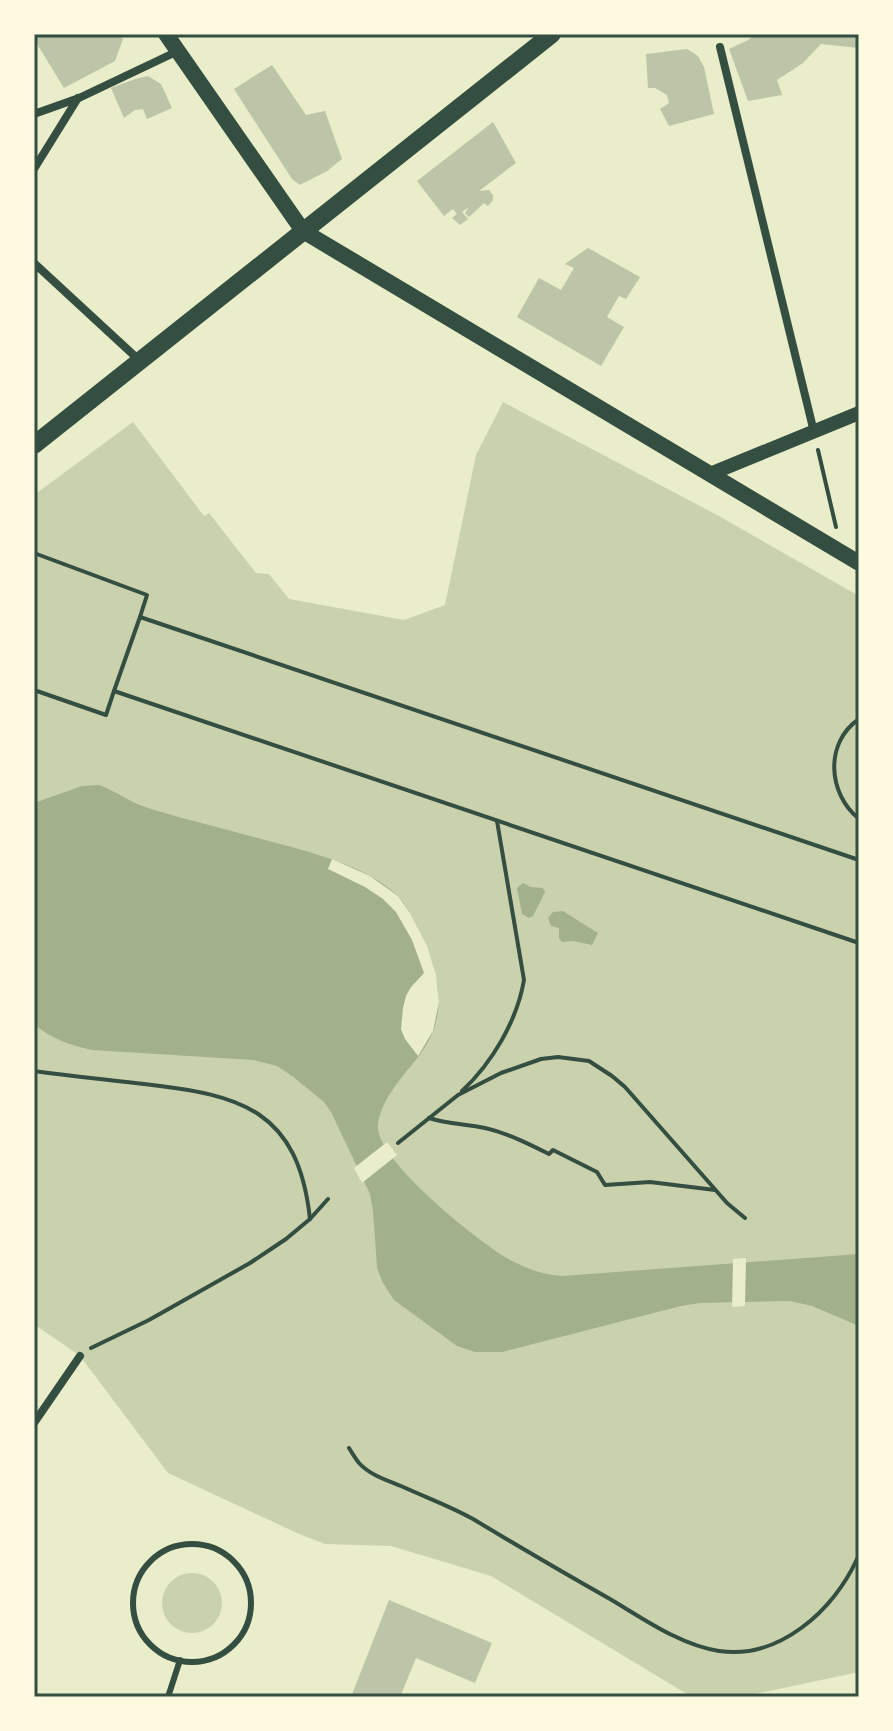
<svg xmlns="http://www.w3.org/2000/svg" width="893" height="1731" viewBox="0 0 893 1731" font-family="'Roboto Condensed',sans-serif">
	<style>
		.green { fill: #cad2ad }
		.water { fill: #a3b18a }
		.pier { fill: #e9edc9 }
		.building { fill: #bcc5a7 }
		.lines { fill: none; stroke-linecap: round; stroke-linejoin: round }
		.path { stroke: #344e41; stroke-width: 4 }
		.service { stroke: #344e41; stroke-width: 6 }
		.minor { stroke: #344e41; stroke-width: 8 }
		.tertiary { stroke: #344e41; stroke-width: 14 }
		.secondary { stroke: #344e41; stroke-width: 16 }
		.primary { stroke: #344e41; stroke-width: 18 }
		.neatline { fill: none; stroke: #344e41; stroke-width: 3 }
	</style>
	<rect width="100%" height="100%" fill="#e9edc9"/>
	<g class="green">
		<path d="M503,402L717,515L859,596V1672L740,1697H692L491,1576L391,1546L325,1544L299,1534L168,1473L80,1356L34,1324V495L133,422L204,516L209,513L256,573L269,574L289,599L404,620L445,605L476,455Z"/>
		<circle cx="192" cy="1603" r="30"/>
	</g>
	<g class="water">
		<path d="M99,785C116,791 131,803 148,808C187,820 226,829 265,840C306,851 367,865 398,896C406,905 412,916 417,927C435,962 449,1005 428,1042C412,1070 383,1091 378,1124C373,1158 477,1240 505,1257C523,1267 542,1275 562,1276L859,1254V1326L812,1306L790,1301L700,1303L681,1306L502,1352H475L457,1346L394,1300L383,1283L377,1268L373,1211L370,1194L331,1112L324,1102L292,1076L277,1066L253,1060L92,1050C69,1045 52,1039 34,1024V803L82,786Z"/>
		<path d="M523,883L531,887L543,888L545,892L533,916L529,918L522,914L517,888Z"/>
		<path d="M563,911L598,933L592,945L573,941L562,942L559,938V928L551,926L548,918L553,912Z"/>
	</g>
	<g class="pier">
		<path d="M332,859L370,876L398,896L410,913L427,946L436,975L439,1002L433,1031L418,1056L405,1039L401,1029L403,1008L406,996L411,987L424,973L412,940L396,912L383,899L365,887L328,869Z"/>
		<path d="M387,1142L397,1155L362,1183L354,1168Z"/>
		<path d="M746,1258L745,1306L732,1307L733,1259Z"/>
	</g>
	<g class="building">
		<path d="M34,34H119L123,39L115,61L64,88L34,39Z"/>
		<path d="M755,34H859V48L821,44L803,63L777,80L782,95L748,101L729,49L748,40Z"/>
		<path d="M687,49L698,56L704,67L714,114L669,126L660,109L669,103L667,95L655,88H648L646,54Z"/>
		<path d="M272,65L306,115L325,111L342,159L327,171L300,185L292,179L234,89Z"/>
		<path d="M148,76L161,84L172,108L147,119L143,109L135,110L124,118L111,88L135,79Z"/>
		<path d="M493,122L516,163L479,191L489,190L493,195V200L488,206L484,203L469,217L465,213L469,207L462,212L468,219L460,225L452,218L457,214L453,209L444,216L417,181Z"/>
		<path d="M588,248L640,277L626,299L619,296L607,317L624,327L601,366L517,317L539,278L561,290L574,268L565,264Z"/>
		<path d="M389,1600L492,1643L475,1683L416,1658L400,1697H351Z"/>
	</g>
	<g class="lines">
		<g class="path">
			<path d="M818,450L836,527"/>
			<path d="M34,553L147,595L140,617"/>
			<path d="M34,690L106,715L114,691"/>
			<path d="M859,719C824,743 828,794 859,819"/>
			<path d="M859,860L140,617L114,691L859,943"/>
			<path d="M34,1071C71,1076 108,1080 144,1084C242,1095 298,1110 310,1219"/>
			<path d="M462,1091C492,1063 517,1021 524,980L497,821"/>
			<path d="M429,1118C447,1124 466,1124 485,1128C507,1133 529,1144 549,1154L553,1150L597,1172L605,1185L650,1182L715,1190"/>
			<path d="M398,1143L458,1095L501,1073L541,1059L558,1057L589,1061L612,1076L625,1087L727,1203L745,1218"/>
			<path d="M91,1348L149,1320L250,1263L286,1239L310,1219L328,1199"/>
			<path d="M349,1448C352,1453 355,1458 359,1463C370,1475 386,1480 401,1486C425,1497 450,1506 473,1519C518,1546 564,1573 610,1599C644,1619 680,1645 719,1651C779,1660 834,1610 857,1559"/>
		</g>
		<g class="service">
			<circle cx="192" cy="1603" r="59"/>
			<path d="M168,1697L180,1660"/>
		</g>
		<g class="minor">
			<path d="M720,47L814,432"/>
			<path d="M34,114L79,98L178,51"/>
			<path d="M34,169L78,98"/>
			<path d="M34,263L139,360"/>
			<path d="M34,1423L80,1356"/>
		</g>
		<path class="tertiary" d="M710,474L859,413"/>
		<path class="secondary" d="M166,34L303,231L859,563"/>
		<path class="primary" d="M34,445L552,34"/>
	</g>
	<rect width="893" height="1731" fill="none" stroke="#fefae0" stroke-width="72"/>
	<rect x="36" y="36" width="821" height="1659" class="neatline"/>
</svg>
